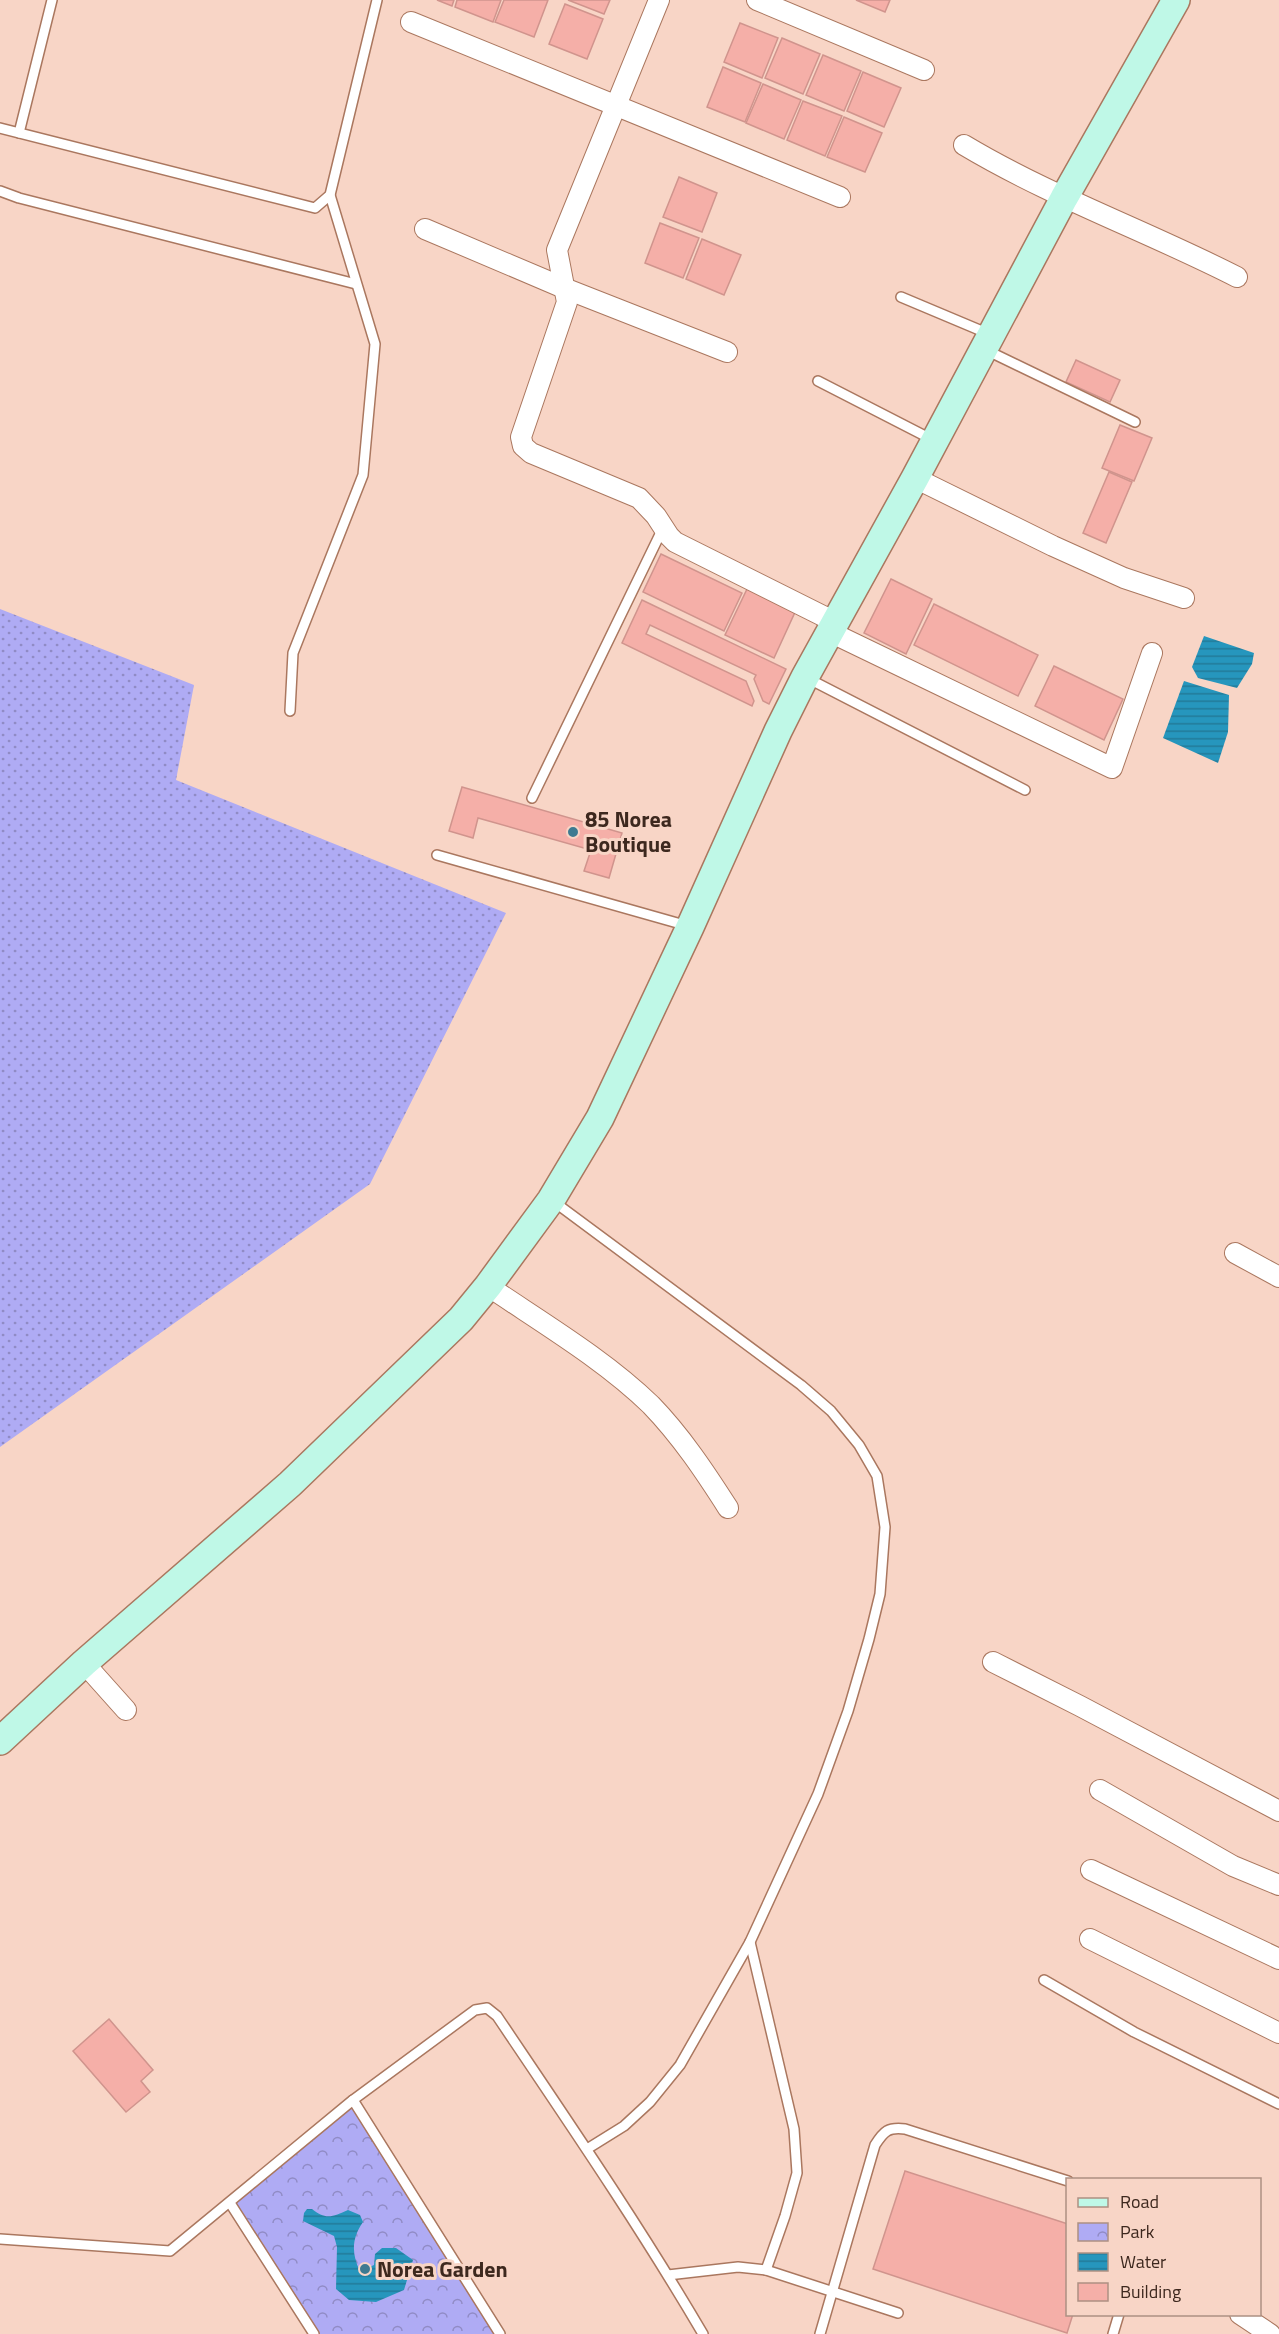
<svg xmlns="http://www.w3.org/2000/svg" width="1279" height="2334" viewBox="0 0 1279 2334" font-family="'Titillium Web',sans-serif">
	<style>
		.grass { fill: url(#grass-dots) }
		.park { fill: url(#park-crowns) }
		.water { fill: url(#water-rules) }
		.building { fill: #f5afa8; stroke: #d0948d; stroke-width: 1.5 }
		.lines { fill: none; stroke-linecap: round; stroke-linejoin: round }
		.lane-casing { stroke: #aa775f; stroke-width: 12 }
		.street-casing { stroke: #aa775f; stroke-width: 22 }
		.secondary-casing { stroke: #aa775f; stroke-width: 30 }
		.lane { stroke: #fff; stroke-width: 9 }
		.street { stroke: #fff; stroke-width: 20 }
		.secondary { stroke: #bff8e7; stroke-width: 27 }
		.poi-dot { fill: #3e7a91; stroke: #f8d5c6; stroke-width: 2 }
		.labels { text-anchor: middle; stroke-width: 6; stroke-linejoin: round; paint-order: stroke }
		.poi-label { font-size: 22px; font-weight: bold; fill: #3d281e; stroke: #f8d5c6; text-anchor: start }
	</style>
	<defs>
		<pattern id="grass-dots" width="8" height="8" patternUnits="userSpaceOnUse" patternTransform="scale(1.5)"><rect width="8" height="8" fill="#afabf4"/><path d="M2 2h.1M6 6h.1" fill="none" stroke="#908bc5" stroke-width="1.8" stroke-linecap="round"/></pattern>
		<pattern id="park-crowns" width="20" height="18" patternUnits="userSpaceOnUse" patternTransform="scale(1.5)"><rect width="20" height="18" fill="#afabf4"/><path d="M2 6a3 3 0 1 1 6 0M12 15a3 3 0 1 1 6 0" fill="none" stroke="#908bc5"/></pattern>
		<pattern id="water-rules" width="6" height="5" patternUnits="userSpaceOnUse" patternTransform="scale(1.5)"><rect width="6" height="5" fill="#2696bd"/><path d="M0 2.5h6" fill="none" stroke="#227a99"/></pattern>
	</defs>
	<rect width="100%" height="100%" fill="#f8d5c6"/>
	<path class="grass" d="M0,609L194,685L176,780L506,913L370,1184L0,1447Z"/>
	<path class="park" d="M353,2100L500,2334H314L230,2203Z"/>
	<g class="water">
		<path d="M1204,636L1254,653L1252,664L1237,688L1198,678L1192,667Z"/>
		<path d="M1184,681L1229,695L1228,732L1218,763L1163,738Z"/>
		<path d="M307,2209H312C325,2220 333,2217 348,2210L360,2215L363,2222C352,2238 351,2253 360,2271L374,2265L375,2254L382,2248H396L413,2260L404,2290L376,2302L349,2300L336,2289L337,2247L334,2236L303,2221L304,2213Z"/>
	</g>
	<g class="building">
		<path d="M437,0H454L452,6Z"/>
		<path d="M457,0H501L493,22L455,7Z"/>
		<path d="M504,0H548L534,37L495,22Z"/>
		<path d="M568,0H610L604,14Z"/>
		<path d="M856,0H890L885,12Z"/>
		<path d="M565,4L603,19L587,59L549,44Z"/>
		<path d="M740,23L778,38L762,78L724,62Z"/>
		<path d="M782,38L820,54L803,94L765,78Z"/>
		<path d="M823,55L861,71L844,111L806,95Z"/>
		<path d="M723,67L761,83L745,122L707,107Z"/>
		<path d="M863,72L901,88L884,127L847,111Z"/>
		<path d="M763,84L801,100L784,139L746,123Z"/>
		<path d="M803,101L842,116L825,156L787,140Z"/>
		<path d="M844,117L882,133L865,172L827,157Z"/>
		<path d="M679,177L717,193L702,232L663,217Z"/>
		<path d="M660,223L699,238L683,278L645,263Z"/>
		<path d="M702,239L741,255L724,295L686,279Z"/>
		<path d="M1076,360L1120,380L1110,402L1066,382Z"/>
		<path d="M1120,425L1152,438L1134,481L1102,468Z"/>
		<path d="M1109,472L1132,482L1106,543L1083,533Z"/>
		<path d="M661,554L742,593L724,631L643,592Z"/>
		<path d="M891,579L932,599L906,654L864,633Z"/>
		<path d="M748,587L796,610L774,658L725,635Z"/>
		<path d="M642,600L786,669L769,704L763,701L754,679L756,675L650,625L646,634L746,681L754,701L752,706L622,643Z"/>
		<path d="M934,604L1038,655L1018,696L914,645Z"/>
		<path d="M1054,666L1123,699L1104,740L1035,706Z"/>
		<path d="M462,787L622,833L609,878L584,871L591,850L478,818L473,838L449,831Z"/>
		<path d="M109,2019L153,2070L141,2081L150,2092L126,2112L73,2051Z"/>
		<path d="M905,2171L1068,2224V2314H1073L1067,2333L873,2269Z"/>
	</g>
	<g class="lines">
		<g class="lane-casing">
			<g id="lane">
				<path d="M0,128L315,208L330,195L377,0"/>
				<path d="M19,133L52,0"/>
				<path d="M0,191L19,198L356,284"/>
				<path d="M901,297L989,334"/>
				<path d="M986,350L1135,422"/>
				<path d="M818,381L933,440"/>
				<path d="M807,678L1025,790"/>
				<path d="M290,711L293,653L363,475L375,344L330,195"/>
				<path d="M532,798L663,528"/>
				<path d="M437,855L688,926"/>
				<path d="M553,1201L801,1385L831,1411L859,1445L877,1476L885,1527L880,1594L869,1639L848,1711L818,1794L750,1942L680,2065L650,2102L624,2126L587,2149"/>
				<path d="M750,1942L794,2129L797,2173L785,2216L766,2270"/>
				<path d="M1044,1980L1134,2032L1279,2104"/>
				<path d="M353,2100L500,2334"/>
				<path d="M230,2203L314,2334"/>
				<path d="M0,2239L170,2251L353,2100L475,2010L487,2008L497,2016C567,2120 639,2225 703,2334"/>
				<path d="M668,2275L738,2267L766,2270L898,2313"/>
				<path d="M820,2334L875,2145C884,2131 888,2127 905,2129L1068,2181"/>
				<path d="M1113,2334L1119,2314"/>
			</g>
		</g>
		<g class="street-casing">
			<g id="street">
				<path d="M659,0L557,250L567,302L521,437L523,446L531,453L639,498L656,516L669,536L675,542L835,622"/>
				<path d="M757,0L924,70"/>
				<path d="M411,22L840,197"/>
				<path d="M964,145C1051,197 1147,231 1237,277"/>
				<path d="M425,229L564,288L727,352"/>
				<path d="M915,478L1053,546L1124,578L1184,598"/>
				<path d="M830,632L1112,768L1152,653"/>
				<path d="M1235,1253L1279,1277"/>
				<path d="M488,1286C541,1322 605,1360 651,1405C681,1436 705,1472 728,1508"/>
				<path d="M993,1662L1080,1706L1279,1811"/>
				<path d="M84,1663L126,1710"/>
				<path d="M1100,1790L1233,1866L1279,1885"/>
				<path d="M1091,1870L1279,1959"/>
				<path d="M1090,1939L1279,2033"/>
				<path d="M1240,2314L1270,2334"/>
			</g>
		</g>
		<g class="secondary-casing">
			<path id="secondary" d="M0,1741L84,1663L290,1484L461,1319L488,1286L551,1200L600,1118L690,927L778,731L805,677L915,478L1064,198L1176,0"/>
		</g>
		<use href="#lane" class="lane"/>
		<use href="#street" class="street"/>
		<use href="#secondary" class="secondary"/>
	</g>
	<g class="poi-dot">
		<circle cx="573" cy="832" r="6"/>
		<circle cx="365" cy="2269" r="6"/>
	</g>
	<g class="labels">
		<g class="poi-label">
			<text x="585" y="827">85 Norea<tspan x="585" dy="25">Boutique</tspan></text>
			<text x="377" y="2277">Norea Garden</text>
		</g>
	</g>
	<rect x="1066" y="2178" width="195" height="138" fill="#f8d5c6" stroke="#ad9083" stroke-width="1.5"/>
	<rect x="1078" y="2198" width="30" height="9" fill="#bff8e7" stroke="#ad9083" stroke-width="1.5"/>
	<text x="1120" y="2208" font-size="18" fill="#3d281e">Road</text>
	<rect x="1078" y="2223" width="30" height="18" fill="url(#park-crowns)" stroke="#ad9083" stroke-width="1.5"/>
	<text x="1120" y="2238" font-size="18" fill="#3d281e">Park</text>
	<rect x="1078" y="2253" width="30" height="18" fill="url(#water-rules)" stroke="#ad9083" stroke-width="1.5"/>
	<text x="1120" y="2268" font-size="18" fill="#3d281e">Water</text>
	<rect x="1078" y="2283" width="30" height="18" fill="#f5afa8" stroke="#ad9083" stroke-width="1.5"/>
	<text x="1120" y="2298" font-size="18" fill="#3d281e">Building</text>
</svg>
